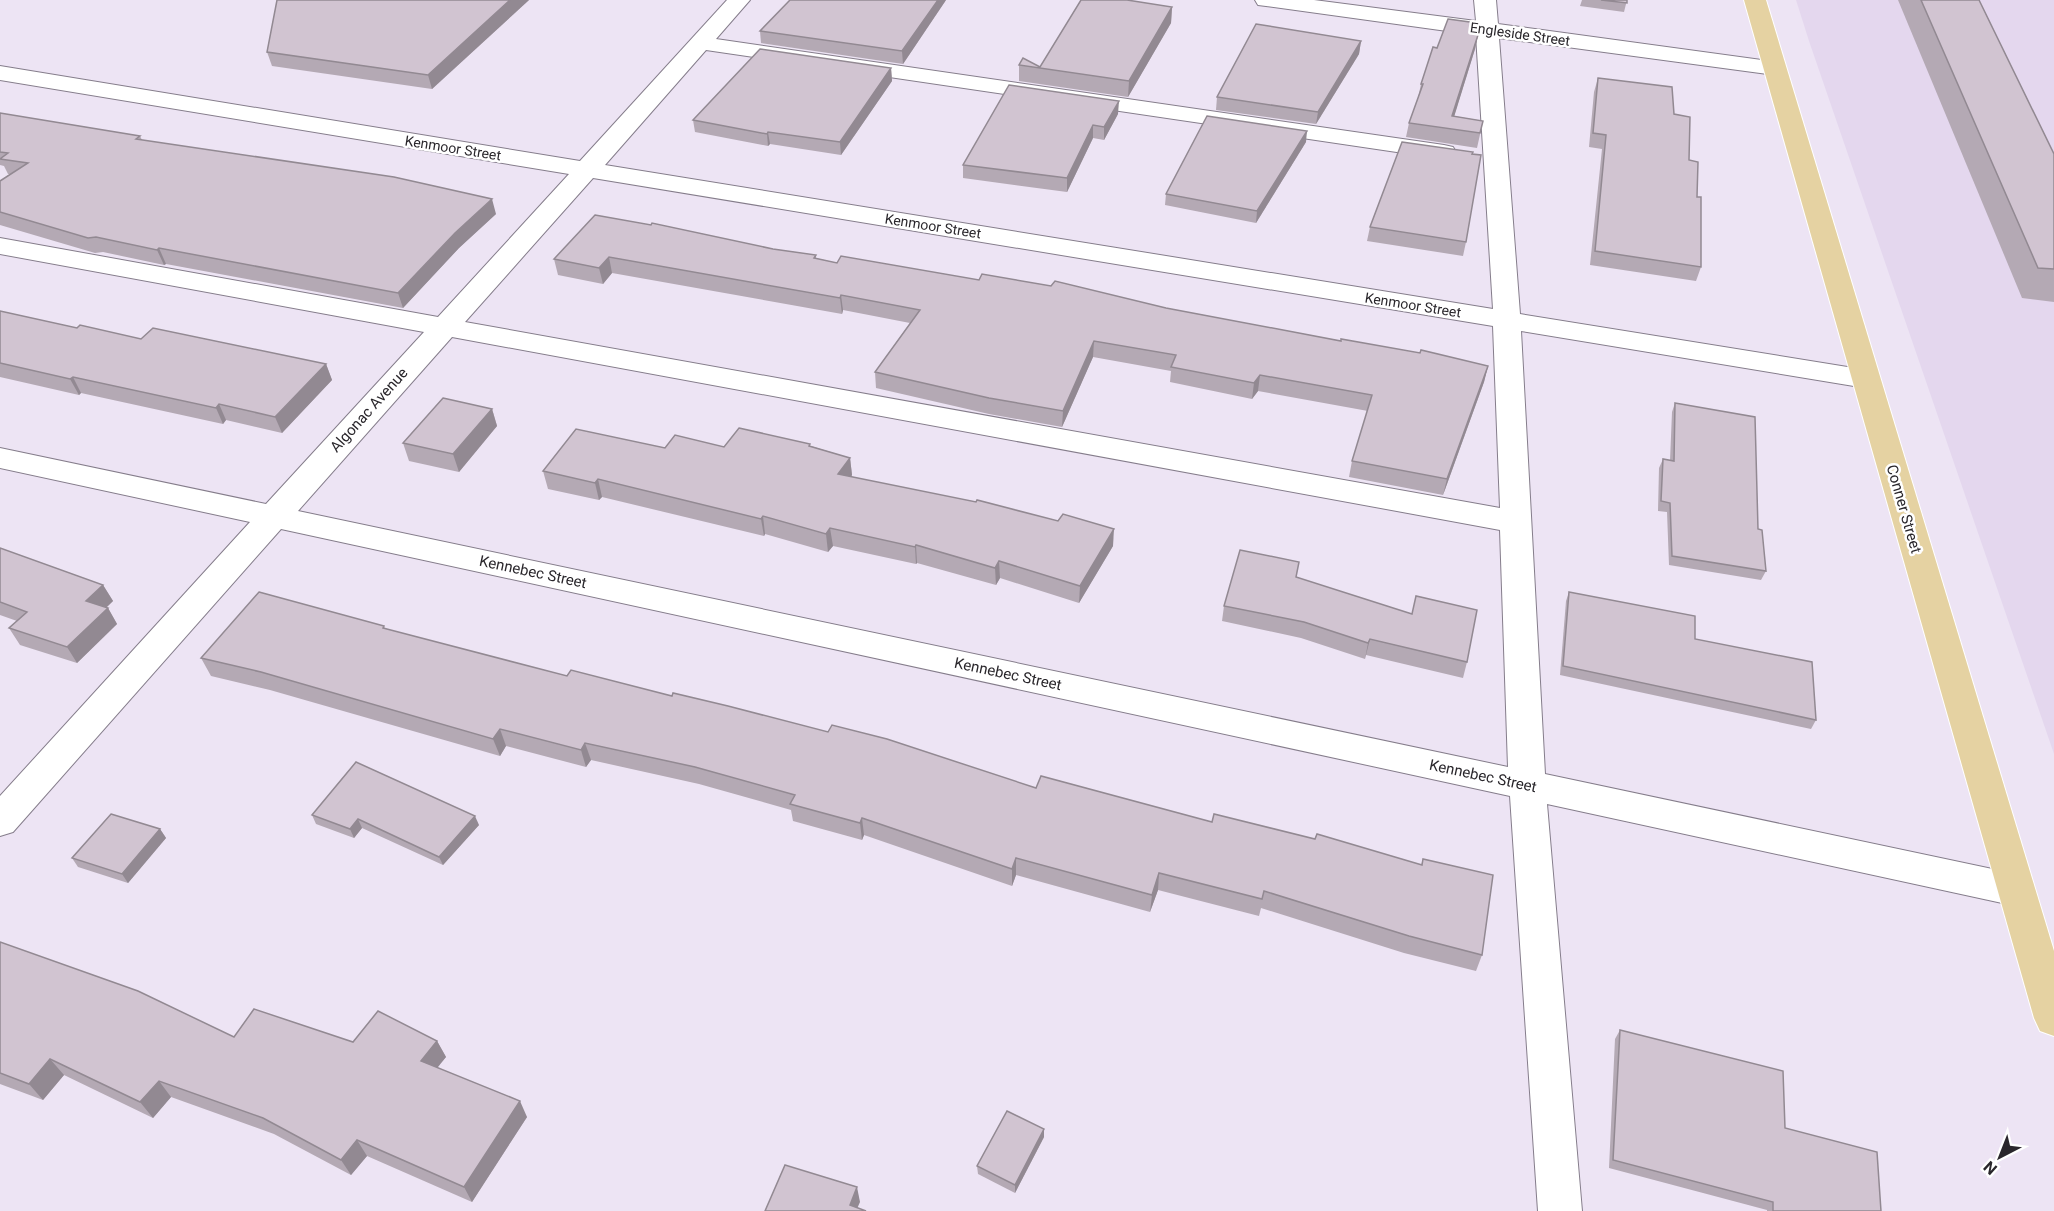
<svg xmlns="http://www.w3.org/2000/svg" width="2054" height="1211" viewBox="0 0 2054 1211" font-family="Roboto,sans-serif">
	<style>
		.built { fill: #e4d7ee }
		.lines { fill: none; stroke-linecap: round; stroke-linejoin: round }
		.minor-casing { stroke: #857d8b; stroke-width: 2 }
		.major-casing { stroke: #fff; stroke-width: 2 }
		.minor { fill: #fff; fill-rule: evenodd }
		.major { fill: #e5d2a2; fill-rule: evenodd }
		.wall { fill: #b4a9b4 }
		.shaded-wall { fill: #928992 }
		.building { fill: #d1c4d1; stroke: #928992; stroke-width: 1.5 }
		.labels { text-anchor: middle; stroke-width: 5; stroke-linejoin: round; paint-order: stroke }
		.far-street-label { font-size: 14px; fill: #29262b; stroke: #fff }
		.street-label { font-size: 15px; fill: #29262b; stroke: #fff }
	</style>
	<rect width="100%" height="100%" fill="#ede4f4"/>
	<path class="built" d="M1796,0H2054V754L1809,41Z"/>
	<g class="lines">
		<g class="minor-casing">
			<path id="minor" d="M727,0H750L716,39L1444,145L1453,147L1456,152L1453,157L1444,159L706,50L605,165L1493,309L1476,35L1266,6L1258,5L1255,0H1314L1476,21L1474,0H1496L1498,24L1783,63L1786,68L1783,73L1775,75L1499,38L1520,314L1866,370L1876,373L1880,379L1876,385L1866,388L1521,331L1545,774L2016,874L2030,879L2035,890L2030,901L2016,906L1547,804L1582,1211H1538L1510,796L281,529L13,832L0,836V796L250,522L0,468V448L266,504L424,332L0,254V238L438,317L569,174L0,80V66L580,161ZM593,178L1493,326L1500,508L465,322ZM452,337L1500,530L1508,767L298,511Z"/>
		</g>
		<g class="major-casing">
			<path id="major" d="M1744,0H1766L2054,951V1036L2040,1031L2034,1018Z"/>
		</g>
		<use href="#minor" class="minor"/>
		<use href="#major" class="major"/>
	</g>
	<g class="wall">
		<path d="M277,0H529L432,89L272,66L267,52Z"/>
		<path d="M946,0L903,64L761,43L760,31Z"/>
		<path d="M1582,0H1627L1624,12L1580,6Z"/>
		<path d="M1898,0H1979L2054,154V302L2022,298Z"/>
		<path d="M1172,7L1171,23L1128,97L1019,81V65L1040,67Z"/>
		<path d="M1478,35L1475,49L1454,116L1483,121L1477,148L1406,137L1409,123L1418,98L1421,84L1437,48Z"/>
		<path d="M1361,41L1359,54L1316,124L1216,110L1217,97Z"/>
		<path d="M891,68L892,81L841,155L770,144L768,146L695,132L693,120Z"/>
		<path d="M1598,78L1674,114L1689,160L1697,197L1701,267L1696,281L1590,265L1602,149L1589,147L1594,92Z"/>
		<path d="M0,113L140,136L142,140L496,214L459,248L403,308L166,264L164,265L103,252L95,253L0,225V181L10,174H8L4,166L0,165Z"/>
		<path d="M1118,114L1104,140L1093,138L1067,192L963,178V165Z"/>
		<path d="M1306,142L1256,223L1165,205L1166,194Z"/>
		<path d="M1473,154L1466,242L1463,256L1367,241L1370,227Z"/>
		<path d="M651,225L773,249L816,255V258L837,263L979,280L1166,308L1341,341L1488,366L1484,382L1443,495L1349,477L1352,461L1368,411L1258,391L1252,399L1170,382L1171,371L1093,357L1062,427L989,414L876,388L875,372L910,323L843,310L842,314L612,273L603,284L558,275L554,259Z"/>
		<path d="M0,311L77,328L141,339L326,364L332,380L282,433L226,420L223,424L81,393L79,395L0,377Z"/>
		<path d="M1675,403L1758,529L1766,571L1761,580L1669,565L1667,512L1658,511L1659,468L1663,459L1670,461L1672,412Z"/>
		<path d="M492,409L497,426L459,472L409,461L403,443Z"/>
		<path d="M811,446L850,458L852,475L851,477L1113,546L1079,603L1000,578L996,585L917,563L916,564L833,546L828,552L765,534L764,536L602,497L599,500L548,489L543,471L665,448Z"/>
		<path d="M0,548L103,585L113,601L107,607L108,608L117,624L77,663L20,645L9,628L17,621L0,615Z"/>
		<path d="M1297,578L1467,662L1463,678L1366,655L1365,659L1301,638L1222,621L1224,606Z"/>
		<path d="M1569,592L1695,639L1816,720L1811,729L1560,675L1566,601Z"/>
		<path d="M384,626L385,629L567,676L672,696L1036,788L1212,822L1315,839L1421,865L1423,859L1482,955L1476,971L1404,953L1261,908L1259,916L1158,890L1150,912L1016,875L1012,886L864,835L862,840L793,821L791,810L699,784L591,760L586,767L506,746L500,756L270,690L211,676L201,658Z"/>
		<path d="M312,815L479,825L443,865L362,828L354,838L316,824Z"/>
		<path d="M160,829L166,838L128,883L78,867L72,858Z"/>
		<path d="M0,942L234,1037L353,1042L437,1041L446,1057L437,1067L527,1117L472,1202L367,1156L351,1175L274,1134L171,1097L153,1118L64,1075L43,1100L0,1084Z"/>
		<path d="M1620,1030L1785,1128L1881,1211H1767V1210L1609,1168L1615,1039Z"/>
		<path d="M1044,1137L1015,1193L978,1174L977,1166Z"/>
	</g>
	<g class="shaded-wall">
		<path d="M510,0H529L432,89L428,75Z"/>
		<path d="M938,0H946L903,64L902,51Z"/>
		<path d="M1172,7L1171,23L1128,97L1129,81Z"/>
		<path d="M1478,35L1475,49L1450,130L1452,116Z"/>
		<path d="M1361,41L1359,54L1316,124L1318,112Z"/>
		<path d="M891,68L892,81L841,155L840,142Z"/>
		<path d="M1119,101L1118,114L1104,140V127Z"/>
		<path d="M1093,125V138L1067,192V178Z"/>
		<path d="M1307,131L1306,142L1256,223L1257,211Z"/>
		<path d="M768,132L770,144L768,146L767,134Z"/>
		<path d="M492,199L496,214L459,248L403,308L398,293L455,233Z"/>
		<path d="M159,248L166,264L164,265L157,250Z"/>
		<path d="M609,257L612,273L603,284L599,268Z"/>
		<path d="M841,295L843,310L842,314L840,298Z"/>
		<path d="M1094,341L1093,357L1062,427L1063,411Z"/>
		<path d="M326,364L332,380L282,433L275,417Z"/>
		<path d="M1488,366L1484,382L1443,495L1447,479Z"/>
		<path d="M1260,375L1258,391L1252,399L1254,383Z"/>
		<path d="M73,377L81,393L79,395L70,379Z"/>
		<path d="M219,404L226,420L223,424L216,408Z"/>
		<path d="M492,409L497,426L459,472L453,454Z"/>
		<path d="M850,458L852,475L840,492L838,474Z"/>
		<path d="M598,479L602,497L599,500L595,483Z"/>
		<path d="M763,516L765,534L764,536L761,519Z"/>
		<path d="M830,528L833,546L828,552L826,534Z"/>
		<path d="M1114,529L1113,546L1079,603L1080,586Z"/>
		<path d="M916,545L917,563L916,564L915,547Z"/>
		<path d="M999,561L1000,578L996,585L995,568Z"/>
		<path d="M103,585L113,601L96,617L86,601Z"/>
		<path d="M108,608L117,624L77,663L67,647Z"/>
		<path d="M1370,639L1365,659L1368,643Z"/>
		<path d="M500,729L506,746L500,756L493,739Z"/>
		<path d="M585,743L591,760L586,767L581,750Z"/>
		<path d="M475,816L479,825L443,865L439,857Z"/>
		<path d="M862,818L864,835L862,840L860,823Z"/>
		<path d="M358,819L362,828L354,838L350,829Z"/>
		<path d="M160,829L166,838L128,883L122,874Z"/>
		<path d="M1016,858V875L1012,886V869Z"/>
		<path d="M1159,873L1158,890L1150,912L1152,895Z"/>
		<path d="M437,1041L446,1057L430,1077L421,1061Z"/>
		<path d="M50,1059L64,1075L43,1100L29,1084Z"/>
		<path d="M159,1081L171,1097L153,1118L140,1102Z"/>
		<path d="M520,1101L527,1117L472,1202L464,1187Z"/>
		<path d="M1044,1129V1137L1015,1193V1185Z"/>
		<path d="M357,1140L367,1156L351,1175L341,1160Z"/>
		<path d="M857,1187L860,1202L856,1211L850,1205Z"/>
	</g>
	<g class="building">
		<path d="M277,0H510L428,75L267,52Z"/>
		<path d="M790,0H938L902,51L760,31Z"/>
		<path d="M1081,0H1127L1172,7L1129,81L1019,65L1023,58L1040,67Z"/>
		<path d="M1601,0H1627V3Z"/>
		<path d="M1921,0H1979L2054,154V269L2038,268Z"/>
		<path d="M1448,19L1477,23L1478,35L1452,116L1483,121L1480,133L1409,123L1423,84H1421L1433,47L1437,48Z"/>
		<path d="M1256,24L1361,41L1318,112L1217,97Z"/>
		<path d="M760,49L891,68L840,142L768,132L767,134L693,120Z"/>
		<path d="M1598,78L1672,87L1674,114L1690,117L1689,160L1698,162L1697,197H1701V267L1595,251L1606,135L1593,133Z"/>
		<path d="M1009,85L1119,101L1104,127L1093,125L1067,178L963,165Z"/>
		<path d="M0,113L140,136L136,139L394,177L492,199L455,233L398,293L159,248L157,250L96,237L88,238L0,212V181L28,163L0,159L8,153L0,152Z"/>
		<path d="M1207,116L1307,131L1257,211L1166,194Z"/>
		<path d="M1402,142L1473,152L1472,154L1481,155L1466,242L1370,227Z"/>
		<path d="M595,215L651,225L652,223L773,249L816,255L814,258L837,263L841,256L979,280L982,274L1051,286L1055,281L1166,308L1341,341V339L1420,353L1421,350L1488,366L1447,479L1352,461L1372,395L1260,375L1254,383L1171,367L1176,355L1094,341L1063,411L989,398L875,372L920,310L841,295L840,298L609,257L599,268L554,259Z"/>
		<path d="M0,311L77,328L80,325L141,339L153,328L326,364L275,417L219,404L216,408L73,377L70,379L0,363Z"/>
		<path d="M443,398L492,409L453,454L403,443Z"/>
		<path d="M1675,403L1755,417L1758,529L1762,530L1766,571L1672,556L1670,503L1661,501L1663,459L1674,461Z"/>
		<path d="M739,428L810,444L809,446L850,458L838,474L976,502L977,500L1058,521L1063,514L1114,529L1080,586L999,561L995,568L916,545L915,547L830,528L826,534L763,516L761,519L598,479L595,483L543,471L576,429L665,448L675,435L724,447Z"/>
		<path d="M0,548L103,585L86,601L108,608L67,647L9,628L27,612L0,602Z"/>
		<path d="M1240,550L1299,562L1296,577L1412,614L1416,596L1477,610L1467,662L1370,639L1368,643L1304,622L1224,606Z"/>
		<path d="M259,592L384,626L383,628L567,676L571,670L672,696L673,693L728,706L828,732L832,725L887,739L1036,788L1041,776L1212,822L1214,814L1315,839L1317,834L1422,865L1423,859L1493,875L1482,955L1409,936L1264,891L1262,899L1159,873L1152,895L1016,858L1012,869L862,818L860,823L790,804L795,795L695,767L585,743L581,750L500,729L493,739L261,672L201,658Z"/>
		<path d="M1569,592L1695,616V639L1812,662L1816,720L1563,666Z"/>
		<path d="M356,762L475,816L439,857L358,819L350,829L312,815Z"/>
		<path d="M111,814L160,829L122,874L72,858Z"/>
		<path d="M0,942L138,991L234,1037L254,1009L353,1042L378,1011L437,1041L421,1061L520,1101L464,1187L357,1140L341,1160L263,1118L159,1081L140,1102L50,1059L29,1084L0,1073Z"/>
		<path d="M1620,1030L1783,1071L1785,1128L1877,1152L1881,1211H1773V1202L1613,1160Z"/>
		<path d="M1007,1111L1044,1129L1015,1185L977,1166Z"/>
		<path d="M785,1165L857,1187L850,1205L866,1211H765Z"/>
	</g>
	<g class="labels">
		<g class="far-street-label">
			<text transform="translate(1520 34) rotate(8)" y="5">Engleside Street</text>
			<text transform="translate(453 148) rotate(9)" y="5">Kenmoor Street</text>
			<text transform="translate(933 226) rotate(9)" y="5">Kenmoor Street</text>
			<text transform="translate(1413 305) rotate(9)" y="5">Kenmoor Street</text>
		</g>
		<g class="street-label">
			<text transform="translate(369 410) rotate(-48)" y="5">Algonac Avenue</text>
			<text transform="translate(1904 509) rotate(74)" y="5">Conner Street</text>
			<text transform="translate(533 572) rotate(12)" y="5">Kennebec Street</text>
			<text transform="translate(1008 674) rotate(12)" y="5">Kennebec Street</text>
			<text transform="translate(1483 776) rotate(12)" y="5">Kennebec Street</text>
		</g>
	</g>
	<g transform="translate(2000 1157) rotate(222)" stroke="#ffffff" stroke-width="4.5" paint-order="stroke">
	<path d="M0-4.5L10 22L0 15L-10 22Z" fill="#29262b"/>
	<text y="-9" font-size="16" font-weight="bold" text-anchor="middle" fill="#29262b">N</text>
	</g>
</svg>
